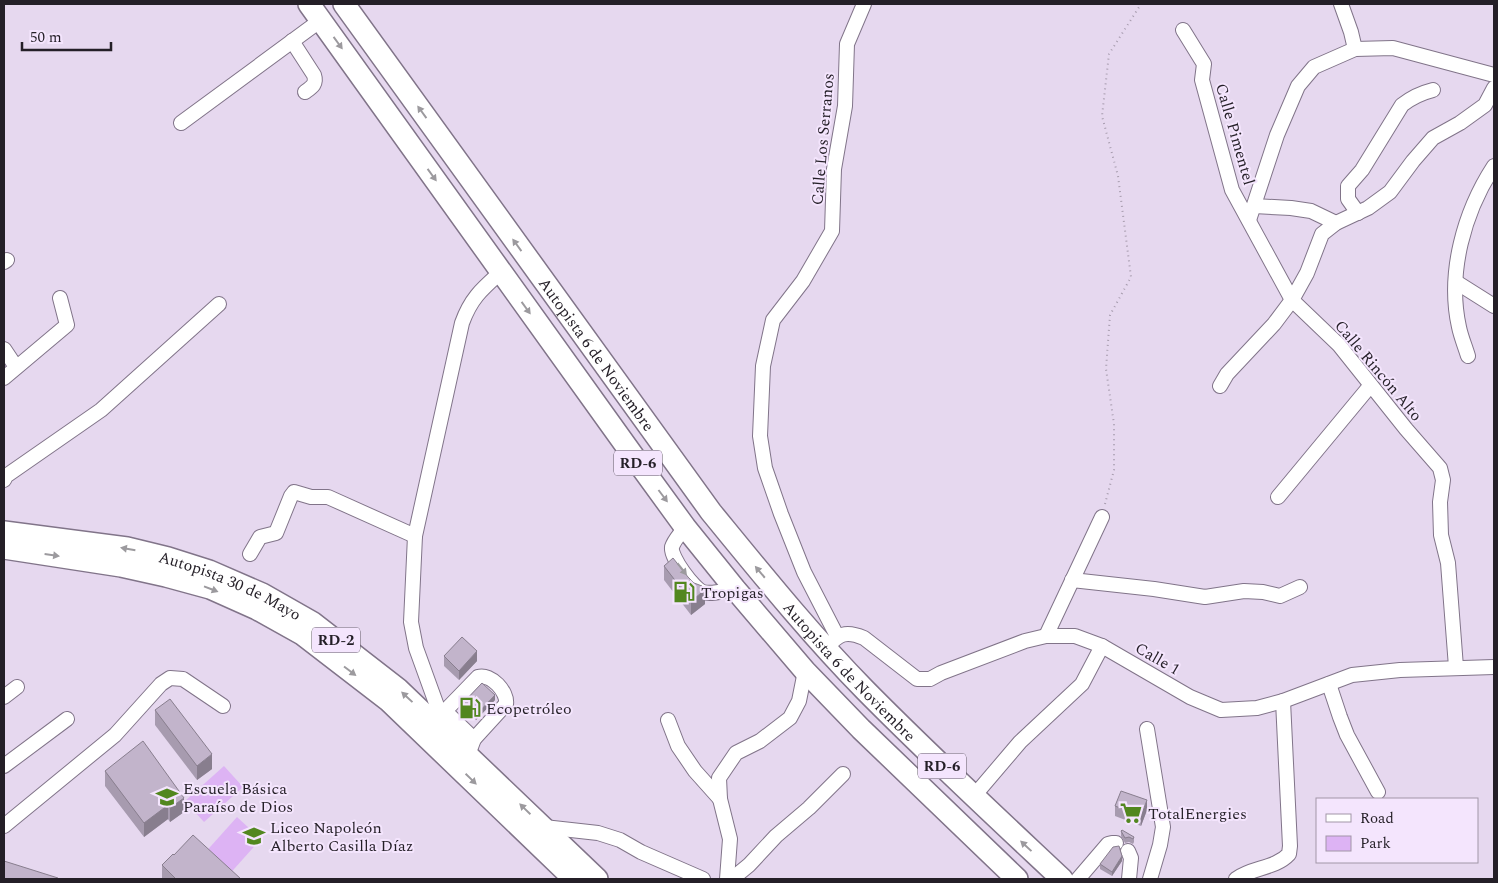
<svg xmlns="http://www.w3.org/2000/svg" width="1498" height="883" viewBox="0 0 1498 883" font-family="Spectral,serif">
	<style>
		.green { fill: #ddb3f4 }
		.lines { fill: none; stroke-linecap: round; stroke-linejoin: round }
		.minor-casing { stroke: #817489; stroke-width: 16 }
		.highway-casing { stroke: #817489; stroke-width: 24 }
		.path { stroke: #a79cae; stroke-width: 2; stroke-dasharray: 1 4; stroke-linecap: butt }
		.minor { stroke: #fff; stroke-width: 14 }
		.highway { stroke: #fff; stroke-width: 21 }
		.wall { fill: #a79baf }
		.shaded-wall { fill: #887e8e }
		.building { fill: #c2b4cb; stroke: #887e8e }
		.oneway { fill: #9c9a9e }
		.labels { text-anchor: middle; stroke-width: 4; stroke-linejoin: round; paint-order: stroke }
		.shield { fill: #f4e5fd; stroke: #625a67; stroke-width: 1 }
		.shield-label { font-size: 15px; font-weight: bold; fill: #241f27 }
		.street-label { font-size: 16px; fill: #241f27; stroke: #f4e5fd }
		.poi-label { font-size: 16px; fill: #241f27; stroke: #f4e5fd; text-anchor: start }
	</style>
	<rect width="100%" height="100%" fill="#e6d8ef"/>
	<g class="green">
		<path d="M224,766L243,787L204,822L185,801Z"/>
		<path d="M237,817L261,839L226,878L202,856Z"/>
	</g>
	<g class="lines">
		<g class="minor-casing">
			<g id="minor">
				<path d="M1341,4L1351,32L1355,49"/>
				<path d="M1183,30L1204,64L1202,80L1232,190L1292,300L1339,345L1406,429L1440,468L1443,480L1440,502L1441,535L1448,563L1456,667"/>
				<path d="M292,41L314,75C317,84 312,87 305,92"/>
				<path d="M181,123L321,20"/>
				<path d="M1254,206L1291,208L1311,211L1336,223"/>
				<path d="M1358,213L1348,199V186L1362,170L1402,105C1411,98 1421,93 1433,90"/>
				<path d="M1249,220L1277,135L1298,86L1314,67L1355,49L1393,48L1494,75"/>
				<path d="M4,262L7,260"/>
				<path d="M1456,282L1494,306"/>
				<path d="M4,349L16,367"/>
				<path d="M1468,356C1465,346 1461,337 1459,327C1447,273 1464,212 1494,166"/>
				<path d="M4,378L67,325L60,298"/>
				<path d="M1220,386L1227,374L1274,324L1292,300L1307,273L1322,234L1336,223L1368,208L1390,192L1413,161L1433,138L1460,123L1485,105L1494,88"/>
				<path d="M4,480L6,476L101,410L219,304"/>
				<path d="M1278,497L1370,386"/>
				<path d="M685,527C682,532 674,540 672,547C670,557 694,589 703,592C712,595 726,590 735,589"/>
				<path d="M250,554L260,537L276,533L291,496L294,492L311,497H328L415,536"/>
				<path d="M1072,580L1154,589L1205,597L1244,591L1263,592L1280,596L1300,587"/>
				<path d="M837,636L804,572L781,514L765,468L760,436L763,366L773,320L803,281L832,231L834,169L845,106L847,44L864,4"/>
				<path d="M1046,636L1102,517"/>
				<path d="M826,648C839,634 845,630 864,638L917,679H930L941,673L1025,641L1046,636H1075L1102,646L1190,697L1221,710L1257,708L1283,701L1352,675L1400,670L1494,667"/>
				<path d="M1329,684L1340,717L1347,735L1378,792"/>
				<path d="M4,697L17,687"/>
				<path d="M445,711L474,739"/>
				<path d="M436,713L445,711L478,677C491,673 508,692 506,704L474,739L468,755"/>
				<path d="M431,719L436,713L437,706L416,648L411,622L415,536L462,323C471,298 482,289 501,272"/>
				<path d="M668,720L678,746L695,771L720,799"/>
				<path d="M1147,729L1163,827L1160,845L1150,879"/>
				<path d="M4,766L67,719"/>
				<path d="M974,796L1020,742L1082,684L1102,646"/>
				<path d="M4,826L115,735L161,684L170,678L183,679L223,706"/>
				<path d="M544,827L598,833L620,840L641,852L703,879"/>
				<path d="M1128,851L1131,858L1129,879"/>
				<path d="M727,879L730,839L720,799L719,778L736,753L760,741L790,718L799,701L805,671"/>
				<path d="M732,879L749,865L776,836L809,808L843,774"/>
				<path d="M1078,879L1108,844L1112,843H1116"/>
				<path d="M1236,879C1252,867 1275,869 1289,854L1290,846L1283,701"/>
			</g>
		</g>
		<g class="highway-casing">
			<g id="highway">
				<path d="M309,4L634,457L685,527L735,589L805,671L861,729L1017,879"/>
				<path id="s1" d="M344,4L711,512C761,573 810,634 865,690C929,755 996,817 1062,879"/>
				<path id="s2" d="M4,532L127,548L168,558L209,571L262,594L313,623L398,689L597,879"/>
				<path d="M4,548L121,566L166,576L210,588L257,609L302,634L389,701L574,879"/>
			</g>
		</g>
		<path class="path" d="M1105,504L1114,470V424L1106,369L1110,315L1131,277L1118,176L1102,116L1109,54L1141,4"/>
		<use href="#minor" class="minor"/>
		<use href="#highway" class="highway"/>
	</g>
	<g class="wall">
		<path d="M664,566L705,604L691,615L664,580Z"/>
		<path d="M444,656L477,661L459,680L444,666Z"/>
		<path d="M495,700L476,720L463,708V703Z"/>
		<path d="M155,710L212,769L197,780L155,725Z"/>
		<path d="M105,771L184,812L170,822L168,819L144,837L105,786Z"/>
		<path d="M1115,806L1147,810L1141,826L1115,816Z"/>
		<path d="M1121,831L1134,837V842L1133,844L1129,842L1125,843L1121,836Z"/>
		<path d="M174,855L241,879H162V865Z"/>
		<path d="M1122,861L1112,876L1100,869V864Z"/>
	</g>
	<g class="shaded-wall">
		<path d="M705,590V604L691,615V601Z"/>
		<path d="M477,651V661L459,680V671Z"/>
		<path d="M495,695V700L476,720V715Z"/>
		<path d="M212,754V769L197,780V766Z"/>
		<path d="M184,798V812L170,822V808Z"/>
		<path d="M1147,800V810L1141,826V816Z"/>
		<path d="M168,805V819L144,837V823Z"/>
		<path d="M1122,856V861L1112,876V872Z"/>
	</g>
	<g class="building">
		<path d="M673,558L688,577L694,583L702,586L705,590L691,601L664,566Z"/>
		<path d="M462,637L477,651L459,671L444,656Z"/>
		<path d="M482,683L495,695L476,715L463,703Z"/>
		<path d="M170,699L212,754L197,766L155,710Z"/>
		<path d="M143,741L184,798L170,808L168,805L144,823L105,771Z"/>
		<path d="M1121,791L1147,800L1141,816L1115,806Z"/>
		<path d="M1122,830L1134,837L1133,839L1129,837L1125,838L1121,831Z"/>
		<path d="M193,835L241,879H176L162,865L173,854L174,855Z"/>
		<path d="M1119,846L1122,856L1112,872L1100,864L1113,847Z"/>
		<path d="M4,861L58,878V879H4Z"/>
	</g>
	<defs><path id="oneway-solid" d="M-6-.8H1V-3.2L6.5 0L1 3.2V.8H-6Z" transform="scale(1.25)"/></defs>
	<g class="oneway">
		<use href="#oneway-solid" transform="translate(338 43) rotate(54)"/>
		<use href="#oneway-solid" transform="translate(422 112) rotate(-126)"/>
		<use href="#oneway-solid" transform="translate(432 175) rotate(54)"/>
		<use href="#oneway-solid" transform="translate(517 245) rotate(-126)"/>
		<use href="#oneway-solid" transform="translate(526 308) rotate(54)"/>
		<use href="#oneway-solid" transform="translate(663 496) rotate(53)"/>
		<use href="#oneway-solid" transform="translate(128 549) rotate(-170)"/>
		<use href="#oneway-solid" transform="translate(52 555) rotate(8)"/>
		<use href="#oneway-solid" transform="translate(682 569) rotate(52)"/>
		<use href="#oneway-solid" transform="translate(760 572) rotate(-130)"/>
		<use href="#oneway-solid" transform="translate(211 589) rotate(21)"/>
		<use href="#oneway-solid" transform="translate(350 671) rotate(37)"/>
		<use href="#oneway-solid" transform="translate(407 697) rotate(-137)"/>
		<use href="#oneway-solid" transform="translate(471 779) rotate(44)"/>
		<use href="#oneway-solid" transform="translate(525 809) rotate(-136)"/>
		<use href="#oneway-solid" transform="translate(1026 846) rotate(-137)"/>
	</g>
	<defs>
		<g id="fuel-bare" transform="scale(1.725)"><path d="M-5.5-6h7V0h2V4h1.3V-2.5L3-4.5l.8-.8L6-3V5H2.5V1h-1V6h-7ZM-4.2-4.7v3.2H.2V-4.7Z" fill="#52871f" stroke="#f4e5fd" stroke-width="2.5" paint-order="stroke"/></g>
		<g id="school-bare" transform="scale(1.725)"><path d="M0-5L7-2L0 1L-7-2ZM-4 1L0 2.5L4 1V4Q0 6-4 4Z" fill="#52871f" stroke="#f4e5fd" stroke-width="2.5" paint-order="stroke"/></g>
		<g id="supermarket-bare" transform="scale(1.725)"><path d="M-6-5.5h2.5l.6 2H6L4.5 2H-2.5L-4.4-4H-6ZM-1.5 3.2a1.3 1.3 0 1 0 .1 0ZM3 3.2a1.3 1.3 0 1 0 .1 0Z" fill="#52871f" stroke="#f4e5fd" stroke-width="2.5" paint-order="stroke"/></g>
	</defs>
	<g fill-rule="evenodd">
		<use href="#fuel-bare" x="684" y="592"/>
		<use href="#fuel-bare" x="470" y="708"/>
		<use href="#school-bare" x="167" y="797"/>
		<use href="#supermarket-bare" x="1131" y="813"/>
		<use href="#school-bare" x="254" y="836"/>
	</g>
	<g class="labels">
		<g class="shield">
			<rect x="614" y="450.5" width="48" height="25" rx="4"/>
			<rect x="312" y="627.5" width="48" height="25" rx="4"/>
			<rect x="918" y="753.5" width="48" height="25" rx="4"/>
		</g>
		<g class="shield-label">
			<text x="638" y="468">RD-6</text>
			<text x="336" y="645">RD-2</text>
			<text x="942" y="771">RD-6</text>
		</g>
		<g class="street-label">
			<text transform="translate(1236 134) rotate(74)" y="6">Calle Pimentel</text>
			<text transform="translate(822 139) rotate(-85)" y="6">Calle Los Serranos</text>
			<text dy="6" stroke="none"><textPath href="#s1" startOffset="432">Autopista 6 de Noviembre</textPath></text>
			<text transform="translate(1379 370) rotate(50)" y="6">Calle Rincón Alto</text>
			<text dy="6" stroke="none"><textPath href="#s2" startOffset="234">Autopista 30 de Mayo</textPath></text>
			<text transform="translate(1158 658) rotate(30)" y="6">Calle 1</text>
			<text dy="6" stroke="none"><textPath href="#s1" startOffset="838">Autopista 6 de Noviembre</textPath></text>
		</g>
		<g class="poi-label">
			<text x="701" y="598">Tropigas</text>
			<text x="486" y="714">Ecopetróleo</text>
			<text x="183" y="794">Escuela Básica<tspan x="183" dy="18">Paraíso de Dios</tspan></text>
			<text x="1148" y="819">TotalEnergies</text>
			<text x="270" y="833">Liceo Napoleón<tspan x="270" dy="18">Alberto Casilla Díaz</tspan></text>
		</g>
	</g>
	<rect width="1498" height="883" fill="none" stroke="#241f27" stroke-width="10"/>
	<rect x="1316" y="798" width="162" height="65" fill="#f4e5fd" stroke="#a196a7"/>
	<rect x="1326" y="814" width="25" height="8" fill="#ffffff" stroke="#a196a7"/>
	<text x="1360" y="823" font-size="15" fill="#241f27">Road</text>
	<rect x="1326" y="836" width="25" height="15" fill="#ddb3f4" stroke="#a196a7"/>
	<text x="1360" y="848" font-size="15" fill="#241f27">Park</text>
	<path d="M22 42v8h89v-8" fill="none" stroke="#241f27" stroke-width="2.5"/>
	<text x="30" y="42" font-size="15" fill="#241f27" stroke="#f4e5fd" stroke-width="4" paint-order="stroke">50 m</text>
</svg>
